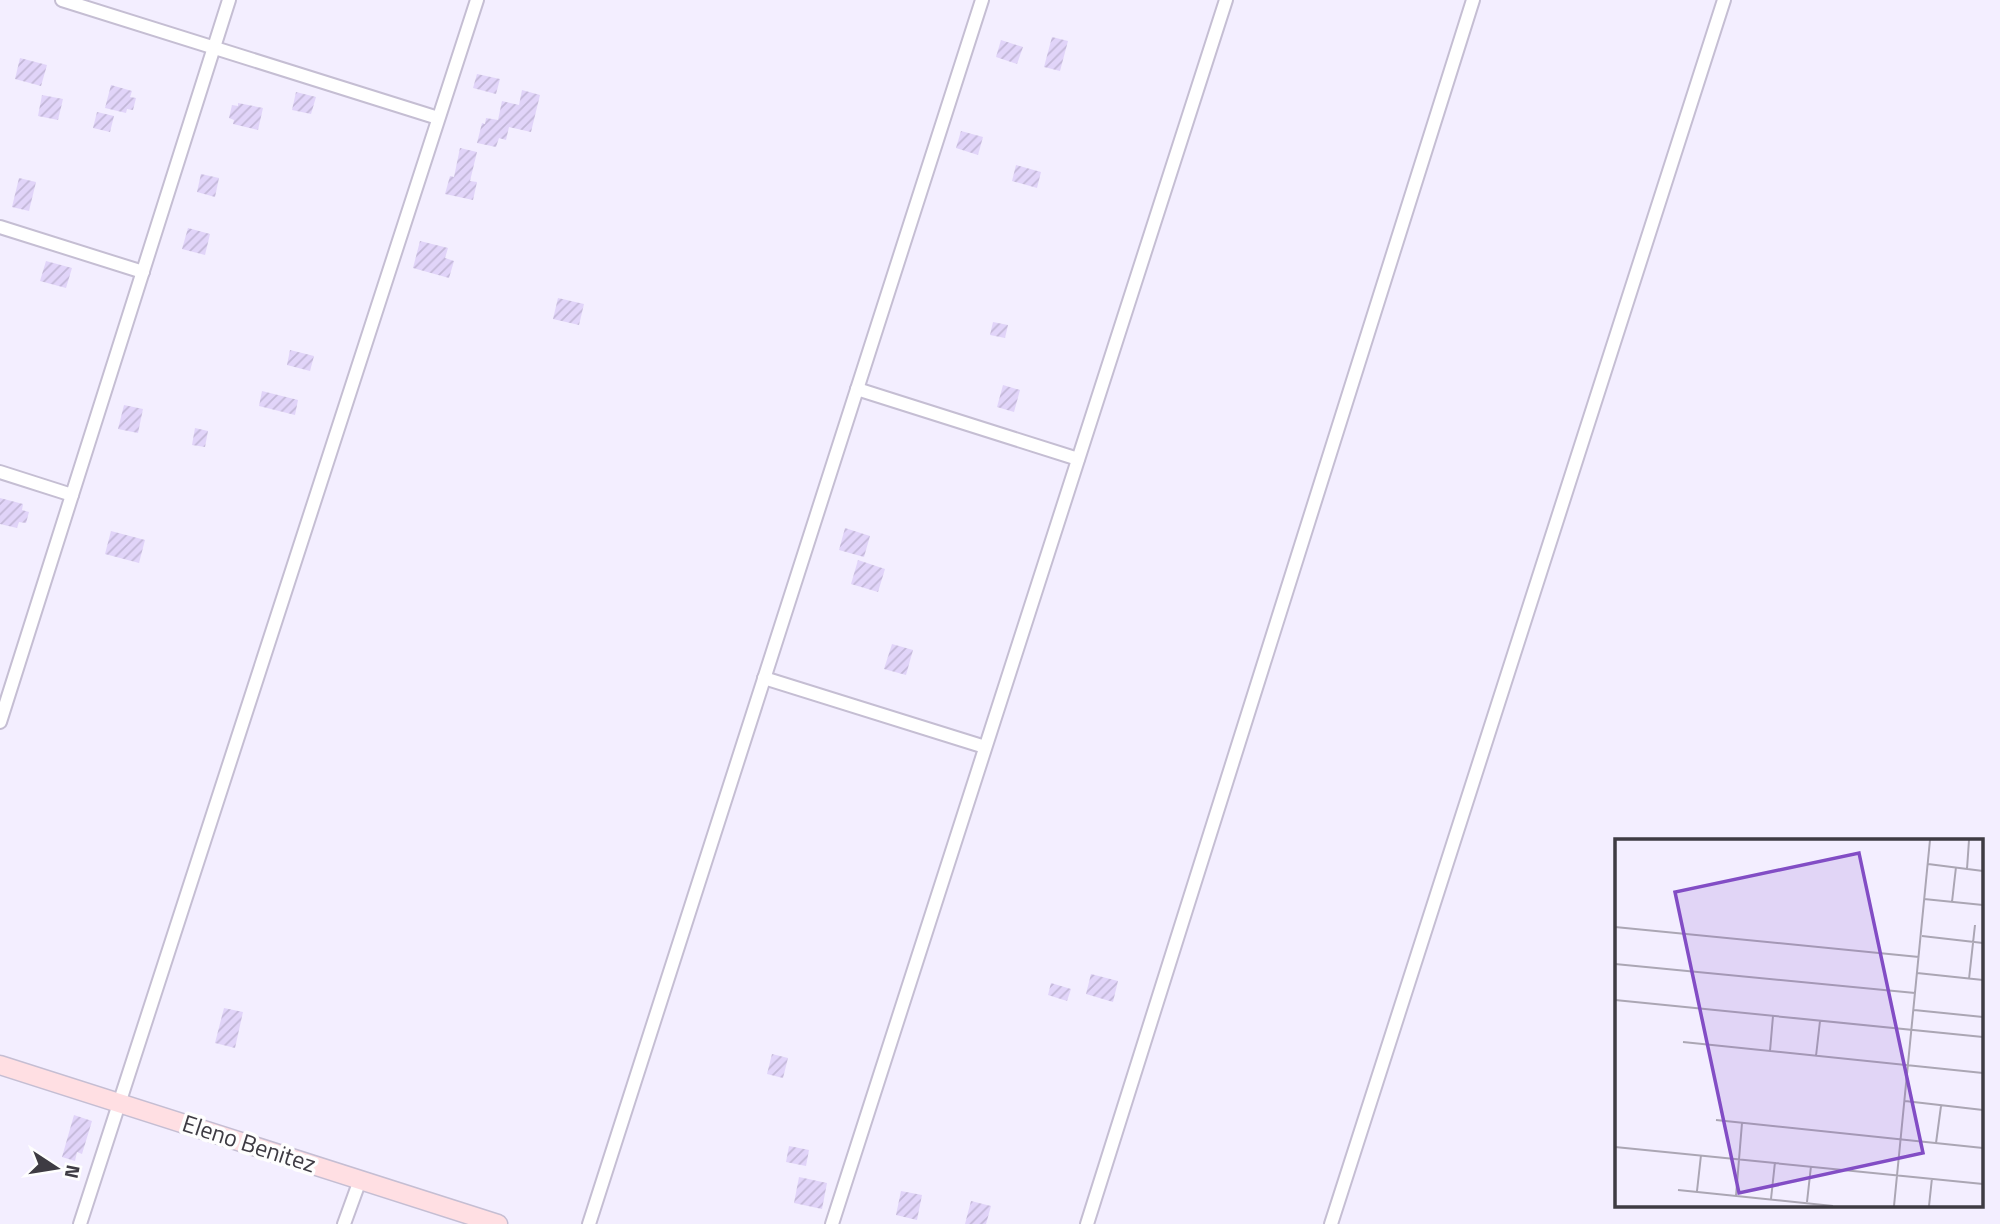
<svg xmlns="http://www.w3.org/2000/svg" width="2000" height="1224" viewBox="0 0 2000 1224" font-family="'Titillium Web',sans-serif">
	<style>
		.building { fill: url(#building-hatch) }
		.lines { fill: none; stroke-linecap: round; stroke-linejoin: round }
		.street-casing { stroke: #c5bed3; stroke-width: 16 }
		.secondary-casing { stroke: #c5bed3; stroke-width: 21 }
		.street { stroke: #fff; stroke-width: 12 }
		.secondary { stroke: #ffdfe3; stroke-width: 18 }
		.labels { text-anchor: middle; stroke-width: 7; stroke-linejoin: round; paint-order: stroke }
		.street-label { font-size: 24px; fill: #3e3b43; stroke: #fefefe }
		.inset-road { fill: none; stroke: #aba6b4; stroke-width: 2 }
		.view { fill: #824dc5; fill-opacity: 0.15; stroke: #824dc5; stroke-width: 3.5 }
		.inset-edge { fill: none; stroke: #3e3b43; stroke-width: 3.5 }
	</style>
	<defs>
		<pattern id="building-hatch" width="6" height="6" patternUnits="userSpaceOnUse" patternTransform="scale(1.75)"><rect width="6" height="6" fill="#e1d4f9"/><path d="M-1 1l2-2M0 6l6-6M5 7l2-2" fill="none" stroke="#c2b7d7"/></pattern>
	</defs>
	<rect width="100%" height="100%" fill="#f3eeff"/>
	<g class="building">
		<path d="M1052,37L1068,41L1060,71L1044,67Z"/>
		<path d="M1001,40L1023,47L1017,64L996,57Z"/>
		<path d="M20,58L47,65L41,86L15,79Z"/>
		<path d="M477,74L500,79L496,94L473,88Z"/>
		<path d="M111,85L132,91L130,97L136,98L133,110L127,109L126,113L105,108Z"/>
		<path d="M522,90L540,95L531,132L509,127L506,140L499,138L496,147L477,143L482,123L485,124L486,118L498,120L502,101L519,105Z"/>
		<path d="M296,92L316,97L311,114L292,110Z"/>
		<path d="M42,95L63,99L58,120L38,116Z"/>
		<path d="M238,103L263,108L258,130L233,124L234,120L229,118L232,105L238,106Z"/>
		<path d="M97,112L114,116L110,132L93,128Z"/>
		<path d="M961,131L983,137L978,155L956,148Z"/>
		<path d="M460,148L477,152L470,181L477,182L473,200L445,194L450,176L454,177Z"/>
		<path d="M1016,165L1041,172L1037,188L1012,181Z"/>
		<path d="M201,174L219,178L215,197L197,192Z"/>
		<path d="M19,178L36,182L29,211L12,207Z"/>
		<path d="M188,228L210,234L205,255L182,249Z"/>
		<path d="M420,241L448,248L445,258L454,261L449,278L413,268Z"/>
		<path d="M46,261L72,268L66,288L40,281Z"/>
		<path d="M558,298L584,304L579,325L553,319Z"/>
		<path d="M993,322L1008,325L1005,338L990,335Z"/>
		<path d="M290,350L314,356L310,371L287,365Z"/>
		<path d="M1003,385L1020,390L1014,412L997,407Z"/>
		<path d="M262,391L298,400L295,415L259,406Z"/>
		<path d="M124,405L143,409L138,433L118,429Z"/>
		<path d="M195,428L208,431L205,447L192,445Z"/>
		<path d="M0,498L23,504L22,510L29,512L26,523L19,522L17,528L0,524Z"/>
		<path d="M845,528L870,536L864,557L839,550Z"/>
		<path d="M111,531L145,540L139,563L105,554Z"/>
		<path d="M858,560L885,569L878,592L851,584Z"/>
		<path d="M892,644L913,650L906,675L884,669Z"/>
		<path d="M1091,974L1118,981L1113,1002L1086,994Z"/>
		<path d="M1051,983L1071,989L1067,1001L1048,995Z"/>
		<path d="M224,1008L243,1012L235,1048L215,1043Z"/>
		<path d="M772,1054L788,1058L783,1078L767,1074Z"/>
		<path d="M74,1115L92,1121L82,1154L77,1152L75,1161L62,1157Z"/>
		<path d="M789,1146L809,1150L806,1166L786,1162Z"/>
		<path d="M799,1177L827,1183L822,1209L794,1203Z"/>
		<path d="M901,1191L922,1195L917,1220L896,1215Z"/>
		<path d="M971,1201L991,1206L986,1224H965Z"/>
	</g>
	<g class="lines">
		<g class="street-casing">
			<g id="street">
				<path d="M62,0L438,118"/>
				<path d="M0,227L143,272"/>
				<path d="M857,389L1078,459"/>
				<path d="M0,472L72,495"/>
				<path d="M764,678L985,747"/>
				<path d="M0,722L229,0"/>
				<path d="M80,1224L477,0"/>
				<path d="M344,1224L360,1180"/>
				<path d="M589,1224L982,0"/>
				<path d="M832,1224L1226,0"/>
				<path d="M1087,1224L1473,0"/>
				<path d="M1331,1224L1724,0"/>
			</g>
		</g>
		<g class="secondary-casing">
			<path id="secondary" d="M0,1065L498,1224"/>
		</g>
		<use href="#street" class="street"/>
		<use href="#secondary" class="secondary"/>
	</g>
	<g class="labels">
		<g class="street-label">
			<text transform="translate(249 1144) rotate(18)" y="8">Eleno Benitez</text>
		</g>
	</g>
	<g transform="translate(1615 839)">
		<rect width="368" height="368" fill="#f3eeff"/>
		<path class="inset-road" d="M313,25L368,32M352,30L354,1M309,60L368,66M337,63L341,28M0,88L304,118M307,97L368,104M0,125L300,154M302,134L368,141M354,140L360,86M0,161L368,198M299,171L368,178M68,203L368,234M155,212L158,177M201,217L205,182M290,262L368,271M101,281L368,309M321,304L326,267M0,308L368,345M63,351L218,367M82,352L86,316M121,357L127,284M156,360L160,323M192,363L196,327M279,367L315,1M314,367L317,339"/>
		<path class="view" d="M244,14L308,314L124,354L60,53Z"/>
		<rect width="368" height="368" class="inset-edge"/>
	</g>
	<g transform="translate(56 1168) rotate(102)" stroke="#fefefe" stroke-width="5" paint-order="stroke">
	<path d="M0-5L12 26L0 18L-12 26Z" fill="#3e3b43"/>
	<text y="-10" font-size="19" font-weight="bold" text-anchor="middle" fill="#3e3b43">N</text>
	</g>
</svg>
